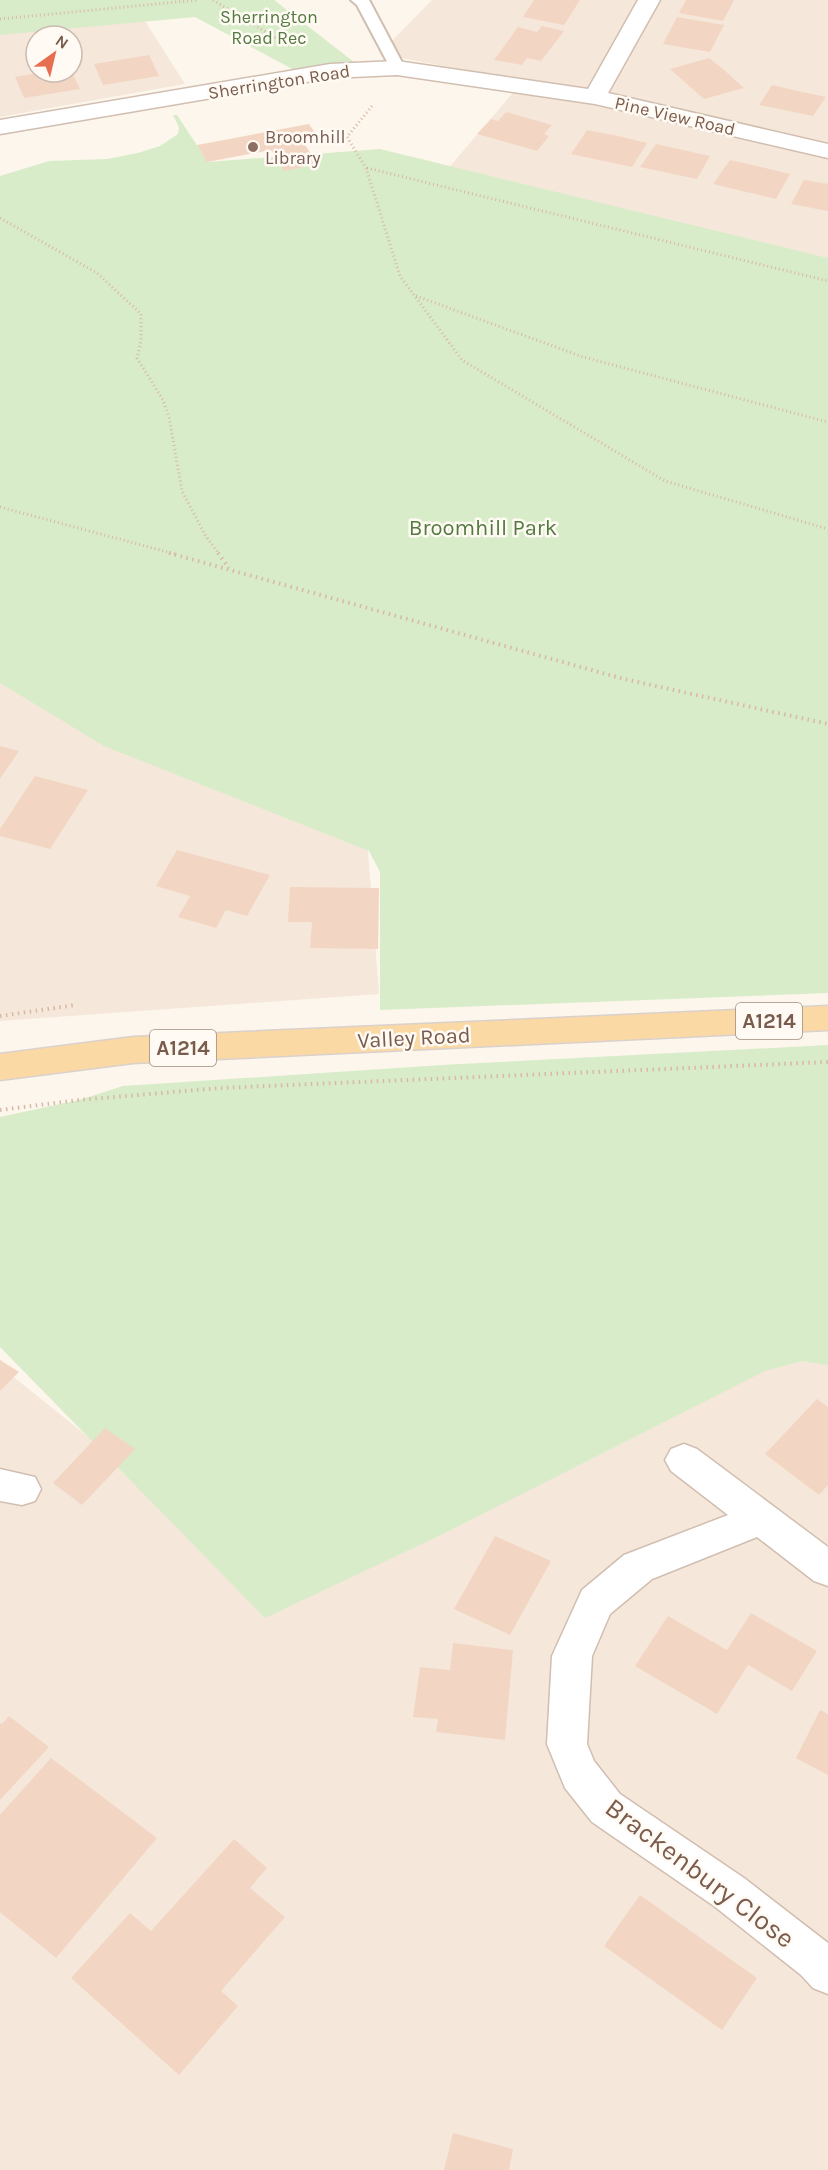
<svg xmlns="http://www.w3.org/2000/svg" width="828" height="2170" viewBox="0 0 828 2170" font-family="Karla,sans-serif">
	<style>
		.residential { fill: #f5e8da; fill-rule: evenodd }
		.green { fill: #d8ecc9 }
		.building { fill: #f3d5c3 }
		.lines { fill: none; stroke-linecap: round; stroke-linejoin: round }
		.service-casing { stroke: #d1beb0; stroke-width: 4 }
		.minor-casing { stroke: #d1beb0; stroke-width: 3 }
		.primary-casing { stroke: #dad1cd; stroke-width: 3 }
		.path-far1 { stroke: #d9b8a5; stroke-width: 3; stroke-dasharray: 1 3; stroke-linecap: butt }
		.path { stroke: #d9b8a5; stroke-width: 4; stroke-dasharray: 1.5 4.5; stroke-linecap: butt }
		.service { fill: #fff; fill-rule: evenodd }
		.minor { fill: #fff; fill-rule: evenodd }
		.primary { fill: #fbd9a5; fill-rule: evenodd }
		.education-dot { fill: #8d6e63; stroke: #fffaf3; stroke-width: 2 }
		.labels { text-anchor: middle; stroke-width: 5; stroke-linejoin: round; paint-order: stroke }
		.far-park-label { font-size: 18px; fill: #537a41; stroke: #fffaf3 }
		.far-street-label { font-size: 18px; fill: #7a5c4d; stroke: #fffaf3 }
		.far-education-label { font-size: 18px; fill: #785e54; stroke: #fffaf3; text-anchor: start }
		.shield { fill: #fffaf3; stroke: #a28b7f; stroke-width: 1.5 }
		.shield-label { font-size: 21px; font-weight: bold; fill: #7a5c4d }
		.park-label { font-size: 22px; fill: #537a41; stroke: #fffaf3 }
		.street-label { font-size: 22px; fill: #7a5c4d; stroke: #fffaf3 }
		.near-street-label { font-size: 27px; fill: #7a5c4d; stroke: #fffaf3 }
	</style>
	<rect width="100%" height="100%" fill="#fdf6ec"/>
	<g class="residential">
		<path d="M432,0H828V272L440,178L523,81L379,54Z"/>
		<path d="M136,7L185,84L0,117V28ZM36,36H72V72H36Z"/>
		<path d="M0,574L355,683L379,994L0,1021Z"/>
		<path d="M828,1344V2170H0V1366L291,1600L812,1347Z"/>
	</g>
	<g class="green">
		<path d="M0,0H274L354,62L296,71L195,17L0,35Z"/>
		<path d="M173,115H177L208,162L380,149L828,258V993L380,1010V872L369,851L104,746L0,683V176L49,161L107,159L138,153L160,146L178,134L179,127Z"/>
		<path d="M828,1045V1365L802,1361L765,1371L443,1534L265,1618L0,1347V1117L79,1100L123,1086L442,1065Z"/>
	</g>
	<g class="building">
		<path d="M534,0H580L564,25L523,17Z"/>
		<path d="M686,0H734L723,21L679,13Z"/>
		<path d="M677,17L724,25L710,52L663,44Z"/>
		<path d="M542,26L564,31L541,61L527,58L522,65L494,60L518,27L537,32Z"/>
		<path d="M149,55L159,76L103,85L94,64Z"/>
		<path d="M709,58L724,70L744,88L704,99L670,69Z"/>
		<path d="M44,72H72L80,89L24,98L15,77Z"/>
		<path d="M772,85L798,91L826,97L813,116L759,105Z"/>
		<path d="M506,112L552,125L544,134L549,136L537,151L477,134L491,119L498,121Z"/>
		<path d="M309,124L320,140L304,143L317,164L284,171L271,150L207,162L197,145Z"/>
		<path d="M587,130L618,136L647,143L632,167L571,154Z"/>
		<path d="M656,144L710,156L697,179L640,167Z"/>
		<path d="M730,160L761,167L790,174L776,199L713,184Z"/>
		<path d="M804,180L828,184V211L791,204Z"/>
		<path d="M0,746L19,751L0,779Z"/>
		<path d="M35,776L88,790L50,849L0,836V829Z"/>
		<path d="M177,850L270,875L247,916L226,910L216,928L178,917L190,896L156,886Z"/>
		<path d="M290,887L379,888L378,949L310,948L312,922H288Z"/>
		<path d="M0,1360L19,1372L0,1391Z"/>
		<path d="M817,1399L828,1407V1485L819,1495L765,1454Z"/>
		<path d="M105,1428L135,1449L82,1505L53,1483Z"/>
		<path d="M495,1536L551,1561L510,1635L454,1609Z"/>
		<path d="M751,1613L817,1651L792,1691L748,1665L717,1714L635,1666L668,1616L727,1650Z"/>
		<path d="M453,1643L513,1650L505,1740L436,1732L438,1719L413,1717L420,1667L450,1670Z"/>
		<path d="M820,1710L828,1714V1775L796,1758Z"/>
		<path d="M9,1716L49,1747L0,1800V1723L2,1724Z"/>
		<path d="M51,1758L157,1838L56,1958L0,1912V1815Z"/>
		<path d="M234,1839L267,1868L250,1888L285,1917L221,1991L238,2006L179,2075L71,1978L130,1913L151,1931Z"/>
		<path d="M640,1895L757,1978L722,2030L604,1946Z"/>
		<path d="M453,2133L513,2149L509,2170H444Z"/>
	</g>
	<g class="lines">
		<g class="service-casing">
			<path id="service" d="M351,0H369L405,68L402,71H392L357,5Z"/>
		</g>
		<g class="minor-casing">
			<g id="minor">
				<path d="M638,0H660L608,93L828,144V158L595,104L397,75L330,78L0,134V120L330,64L397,61L588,89Z"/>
				<path d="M684,1444L697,1449L828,1547V1586L814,1581L757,1537L652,1579L610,1614L592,1656L587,1744L594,1761L620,1794L744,1878L828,1943V1994L813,1988L801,1975L714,1906L592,1822L565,1788L547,1744L552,1656L582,1590L624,1555L728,1515L671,1471L665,1460L671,1449Z"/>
				<path d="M0,1469L35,1477L41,1489L35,1501L22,1505L0,1501Z"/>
			</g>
		</g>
		<g class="primary-casing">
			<path id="primary" d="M828,1006V1030L133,1063L0,1080V1054L133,1037Z"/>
		</g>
		<g class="path-far1">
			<path d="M213,0L289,46"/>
			<path d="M0,19L198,0"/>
			<path d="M372,106L347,137L366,168L400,276L462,360L665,481L828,529"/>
			<path d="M367,168L828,281"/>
			<path d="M0,218L97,273L141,314V341L137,358L163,400L169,417L182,491L205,535L219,554"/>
			<path d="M416,296L583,357L828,422"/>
			<path d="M0,507L175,554"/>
		</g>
		<g class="path">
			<path d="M169,553L624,679L828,724"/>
			<path d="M218,553L229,568"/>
			<path d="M0,1016L75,1005"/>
			<path d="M0,1110L79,1100L220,1088L828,1062"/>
		</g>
		<use href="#service" class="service"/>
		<use href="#minor" class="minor"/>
		<use href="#primary" class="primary"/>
	</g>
	<circle class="education-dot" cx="253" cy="147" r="6"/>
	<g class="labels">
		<g class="far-park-label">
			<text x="269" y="23">Sherrington<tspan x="269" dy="21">Road Rec</tspan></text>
		</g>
		<g class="far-street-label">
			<text transform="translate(279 82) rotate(-9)" y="6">Sherrington Road</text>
			<text transform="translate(675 116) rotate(13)" y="6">Pine View Road</text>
		</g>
		<g class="far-education-label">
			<text x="265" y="143">Broomhill<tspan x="265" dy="21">Library</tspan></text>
		</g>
		<g class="shield">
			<rect x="736" y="1003" width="66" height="36" rx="4.5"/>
			<rect x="150" y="1030" width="66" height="36" rx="4.5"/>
		</g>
		<g class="shield-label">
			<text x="769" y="1028">A1214</text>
			<text x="183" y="1055">A1214</text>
		</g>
		<g class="park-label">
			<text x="483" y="535">Broomhill Park</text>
		</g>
		<g class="street-label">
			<text transform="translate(414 1037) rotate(-3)" y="8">Valley Road</text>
		</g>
		<g class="near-street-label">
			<text transform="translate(700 1873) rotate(37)" y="9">Brackenbury Close</text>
		</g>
	</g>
	<g transform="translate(54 54) rotate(34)"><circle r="28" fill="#fffaf3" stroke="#cabbb1" stroke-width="1.5"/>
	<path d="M0-4.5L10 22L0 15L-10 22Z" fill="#e76f51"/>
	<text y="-9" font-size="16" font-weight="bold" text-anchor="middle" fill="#7a5c4d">N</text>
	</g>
</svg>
